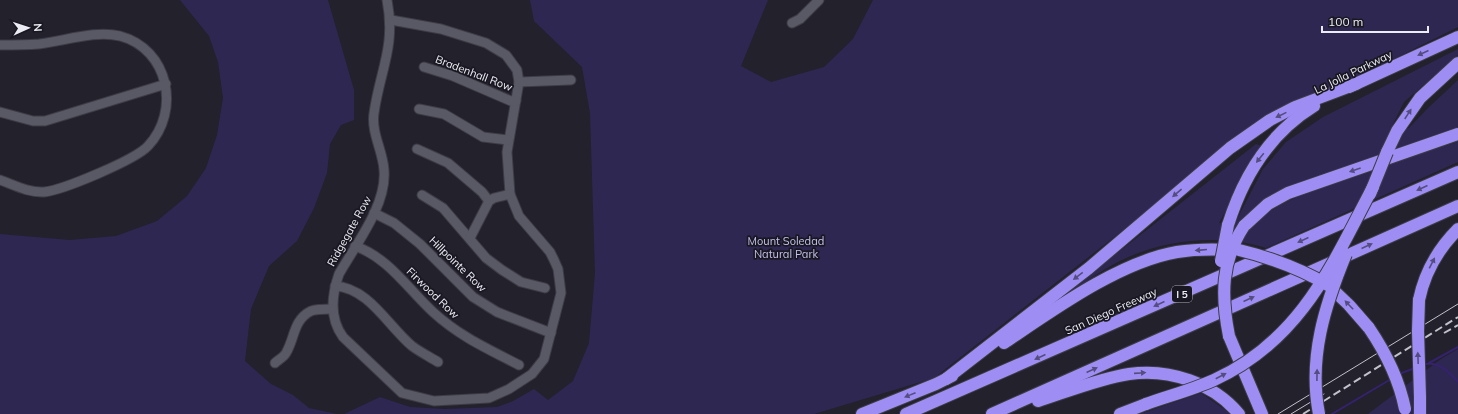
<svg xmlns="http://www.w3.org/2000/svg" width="1458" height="414" viewBox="0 0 1458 414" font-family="Mulish,sans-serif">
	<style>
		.green { fill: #2e2752 }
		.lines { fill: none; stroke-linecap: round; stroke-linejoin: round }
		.stream { stroke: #35226e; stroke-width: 2 }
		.minor-casing { stroke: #3d3c45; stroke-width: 11 }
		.highway-casing { stroke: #3d3c45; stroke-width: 14 }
		.minor { stroke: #595865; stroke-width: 9 }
		.highway { stroke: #9e8ef4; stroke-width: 12 }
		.tram { stroke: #c2c2ca; stroke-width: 1 }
		.rail { stroke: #c2c2ca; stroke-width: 2; stroke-dasharray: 8 4; stroke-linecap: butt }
		.highway-bridge-casing { stroke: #3d3c45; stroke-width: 14; stroke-linecap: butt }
		.highway-bridge { stroke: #9e8ef4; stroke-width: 12 }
		.oneway { fill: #554d80 }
		.labels { text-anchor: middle; stroke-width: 3.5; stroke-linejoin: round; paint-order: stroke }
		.shield { fill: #191822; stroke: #adacb5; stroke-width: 1 }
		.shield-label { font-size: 10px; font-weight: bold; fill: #ececf4 }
		.street-label { font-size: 11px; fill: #ececf4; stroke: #191822 }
		.park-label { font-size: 11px; fill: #c5c1ed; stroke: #191822 }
	</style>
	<rect width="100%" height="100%" fill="#22212c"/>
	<g class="green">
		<path d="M180,0H328L354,90V120L341,125L330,144L327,173L314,208L297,241L269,266L251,309L245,361L271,384L293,395L309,408L337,414H0V234L70,240L116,236L157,221L187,196L206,168L217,135L223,98L218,62L209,36Z"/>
		<path d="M530,0H768L741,66L771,82L824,67L853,39L873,0H1458V27L1251,130L934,378L814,414H344L380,397L410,407L444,409L497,407L513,401L534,389L548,400L573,381L589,343L595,273L590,113L582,67L534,21Z"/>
		<path d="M1458,49V55L1404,102L1389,132L1409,128L1427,109L1458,80V131L1289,189L1259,218C1319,179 1391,163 1458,142V162L1266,248C1218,233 1158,240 1114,264C1094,275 1074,290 1055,302L1256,144L1262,146L1219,223L1234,225L1263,169L1286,142L1323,117Z"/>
		<path d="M1458,349V414H1368L1441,359Z"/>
		<path d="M1201,393L1231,414H1140Z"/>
	</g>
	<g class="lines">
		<g class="stream">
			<path d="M1429,363L1458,347"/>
			<path d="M1423,365C1438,360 1449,372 1458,382"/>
			<path d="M1399,374L1415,368"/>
			<path d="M1332,414L1391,379"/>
		</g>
		<g class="minor-casing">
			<g id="minor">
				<path d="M387,0C396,47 380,70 374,113C371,133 383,151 384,170C387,205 356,244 339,274C332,294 329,318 343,337L402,393L434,401L489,398L509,389L532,374L544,359L561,293L558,269L554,260L550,252L519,216L510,194L507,152L519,82L517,70L506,55L486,43L441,29L391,20"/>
				<path d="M792,23L800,19L819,0"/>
				<path d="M0,45C13,45 26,45 39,44C65,41 95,30 120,36C169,49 181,111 148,146C135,160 63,190 44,192C29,193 14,185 0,180"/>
				<path d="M424,67L453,76L511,101H516"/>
				<path d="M519,82L571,80"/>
				<path d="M419,109L444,114L483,137L508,140"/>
				<path d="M0,112L33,121H45L166,84"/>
				<path d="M417,149L448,163L482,192L489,201"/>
				<path d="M422,195L443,208L486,258L502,270L521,282L545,288"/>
				<path d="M374,213L394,223L420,244L473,297L497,312L551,333"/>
				<path d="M470,238L489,201L494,198L510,194"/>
				<path d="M355,246C389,258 408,289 433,312C459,336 488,349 519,365"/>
				<path d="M335,286C369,288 388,326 412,346C420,352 430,357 438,362"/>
				<path d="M275,363C278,360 284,357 286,353C295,338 293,320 311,311C316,309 326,309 332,309"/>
			</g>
		</g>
		<g class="highway-casing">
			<g id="highway">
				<path d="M1349,87L1458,37"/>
				<path d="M1387,152L1397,131L1420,98L1458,63"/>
				<path d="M1228,225C1243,177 1270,133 1314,106"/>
				<path d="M1244,226L1268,204L1288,193L1458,134"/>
				<path d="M1328,285L1349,305L1369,328"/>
				<path d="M1419,300C1425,271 1438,249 1458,229"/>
				<path d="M1229,336L1262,414"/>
				<path d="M1004,343C1053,310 1119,262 1177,252C1195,249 1214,249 1232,250"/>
				<path d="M946,379L1089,268L1230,148L1270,120L1295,107L1356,84"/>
				<path d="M1420,397V414"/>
				<path d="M1038,401C1066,392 1101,378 1129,374C1169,368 1213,383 1239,414"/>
				<path d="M862,414L936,384L952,376"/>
				<path d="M906,414L1458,172"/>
				<path d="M992,414L1458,206"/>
				<path d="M1120,414L1146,404"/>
			</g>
		</g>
		<use href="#minor" class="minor"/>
		<use href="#highway" class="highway"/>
		<g class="tram">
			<path d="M1278,414L1458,304"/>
			<path d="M1291,414L1324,394"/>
		</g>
		<g class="rail">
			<path d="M1444,333L1458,325"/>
			<path d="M1303,414L1458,317"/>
		</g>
		<g class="highway-bridge-casing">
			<g id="highway-bridge">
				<path d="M1370,194L1387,152"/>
				<path d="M1239,250C1272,258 1299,268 1328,285"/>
				<path d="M1221,261L1228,225"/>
				<path d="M1419,300L1418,331L1420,397"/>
				<path d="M1369,328C1386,353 1399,379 1405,409"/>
				<path d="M1229,336C1221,296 1221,261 1244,226"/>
				<path d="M1146,404C1168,396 1192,390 1214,380C1301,340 1332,265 1373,187"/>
				<path d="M1319,414C1308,358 1325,305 1346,254"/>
			</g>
		</g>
		<use href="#highway-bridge" class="highway-bridge"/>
	</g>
	<defs><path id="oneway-solid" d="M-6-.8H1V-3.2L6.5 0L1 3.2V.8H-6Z"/></defs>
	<g class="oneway">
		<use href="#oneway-solid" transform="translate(1423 53) rotate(156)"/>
		<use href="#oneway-solid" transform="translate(1408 114) rotate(-57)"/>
		<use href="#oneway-solid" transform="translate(1281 115) rotate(154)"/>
		<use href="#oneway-solid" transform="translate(1260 158) rotate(129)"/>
		<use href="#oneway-solid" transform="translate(1355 170) rotate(161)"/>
		<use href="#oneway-solid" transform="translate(1422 188) rotate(156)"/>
		<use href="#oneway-solid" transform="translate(1177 193) rotate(140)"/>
		<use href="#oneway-solid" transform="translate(1303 240) rotate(156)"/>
		<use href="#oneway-solid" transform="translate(1367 246) rotate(-24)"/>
		<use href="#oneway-solid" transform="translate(1201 250) rotate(175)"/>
		<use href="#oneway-solid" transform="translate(1432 263) rotate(-63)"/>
		<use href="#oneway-solid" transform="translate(1078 276) rotate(142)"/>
		<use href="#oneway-solid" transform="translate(1249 299) rotate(-24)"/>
		<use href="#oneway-solid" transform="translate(1159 304) rotate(156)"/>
		<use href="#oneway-solid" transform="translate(1349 305) rotate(-134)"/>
		<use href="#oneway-solid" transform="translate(1040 357) rotate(156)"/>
		<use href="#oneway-solid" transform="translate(1418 358) rotate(-92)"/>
		<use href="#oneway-solid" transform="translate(1092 370) rotate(-24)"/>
		<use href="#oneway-solid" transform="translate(1140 373) rotate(-4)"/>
		<use href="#oneway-solid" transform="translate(1317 375) rotate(-89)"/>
		<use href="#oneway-solid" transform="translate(1221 376) rotate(-28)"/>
		<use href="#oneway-solid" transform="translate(910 395) rotate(158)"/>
	</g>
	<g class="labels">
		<rect class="shield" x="1172" y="286" width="20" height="16" rx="3"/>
		<g class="shield-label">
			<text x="1182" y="298">I 5</text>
		</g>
		<g class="street-label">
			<text transform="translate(1353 72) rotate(-26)" y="4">La Jolla Parkway</text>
			<text transform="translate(474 73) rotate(21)" y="4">Bradenhall Row</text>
			<text transform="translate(349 231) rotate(-61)" y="4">Ridgegate Row</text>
			<text transform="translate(458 264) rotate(44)" y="4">Hillpointe Row</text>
			<text transform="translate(433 293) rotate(44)" y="4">Firwood Row</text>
			<text transform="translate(1111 311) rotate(-24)" y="4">San Diego Freeway</text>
		</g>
		<g class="park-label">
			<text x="786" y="245">Mount Soledad<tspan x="786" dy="13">Natural Park</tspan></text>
		</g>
	</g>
	<g transform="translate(28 28) rotate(87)" stroke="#191822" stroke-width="3" paint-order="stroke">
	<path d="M0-3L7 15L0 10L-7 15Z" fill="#ececf4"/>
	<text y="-6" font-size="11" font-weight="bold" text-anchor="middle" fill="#ececf4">N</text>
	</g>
	<path d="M1322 26v6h106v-6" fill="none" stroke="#ececf4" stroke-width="2"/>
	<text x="1328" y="26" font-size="12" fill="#ececf4" stroke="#191822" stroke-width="3" paint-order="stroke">100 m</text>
</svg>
